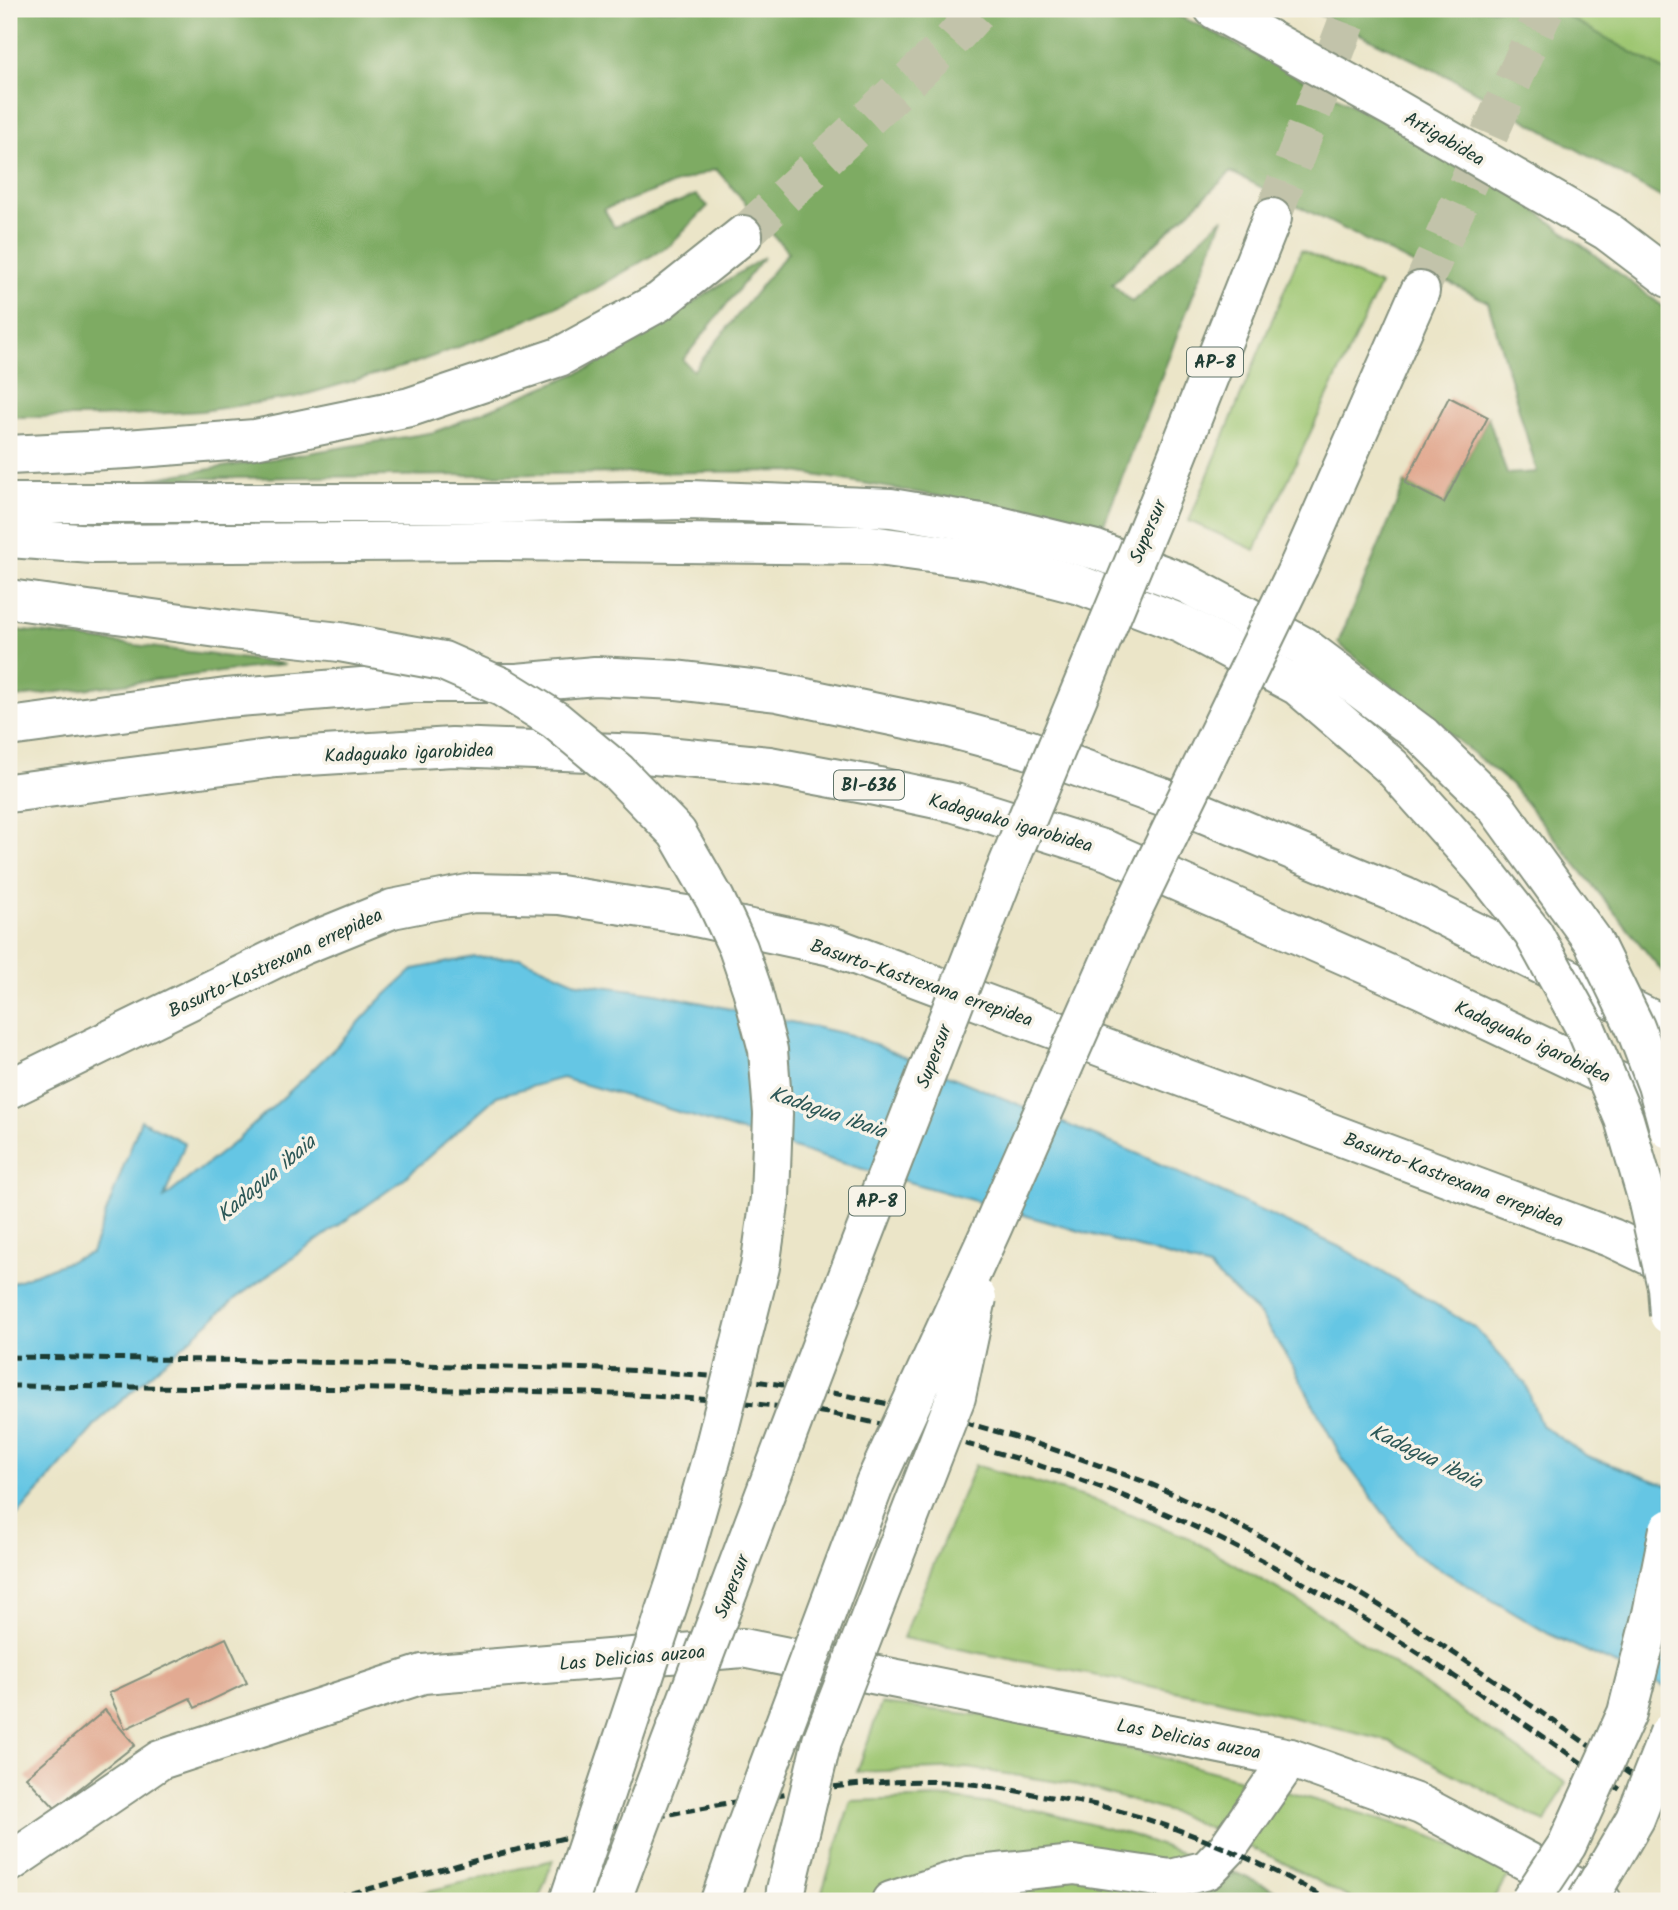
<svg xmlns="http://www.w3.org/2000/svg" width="1678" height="1910" viewBox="0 0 1678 1910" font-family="Kalam,sans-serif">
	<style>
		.green { fill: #9dc671; stroke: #5e8252; stroke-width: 2 }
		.forest { fill: #7eab63; stroke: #4e744c; stroke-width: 2 }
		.water { fill: #65c6e4; stroke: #42828c; stroke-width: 2 }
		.building { fill: #e2aa92 }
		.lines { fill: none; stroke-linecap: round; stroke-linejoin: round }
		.highway-tunnel { stroke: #c2c3aa; stroke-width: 38; stroke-dasharray: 38 19; stroke-linecap: butt }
		.street-casing { stroke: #85917e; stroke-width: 42 }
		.secondary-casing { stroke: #85917e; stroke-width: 42 }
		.highway-casing { stroke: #85917e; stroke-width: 42 }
		.street { stroke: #fff; stroke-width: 38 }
		.secondary { stroke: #fff; stroke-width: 38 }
		.highway { stroke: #fff; stroke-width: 38 }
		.rail { stroke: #1f3d34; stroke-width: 5; stroke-dasharray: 10 5; stroke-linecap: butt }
		.highway-bridge-casing { stroke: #85917e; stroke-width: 42; stroke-linecap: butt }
		.highway-bridge { stroke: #fff; stroke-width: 38 }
		.labels { text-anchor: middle; stroke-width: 7; stroke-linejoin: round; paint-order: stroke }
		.shield { fill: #f7f3e8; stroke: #60746a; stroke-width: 2 }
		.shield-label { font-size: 18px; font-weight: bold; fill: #1f3d34 }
		.street-label { font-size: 19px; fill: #1f3d34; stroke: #f7f3e8 }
		.water-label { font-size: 21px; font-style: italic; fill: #2d5857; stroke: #f7f3e8 }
	</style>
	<rect width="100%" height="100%" fill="#f7f3e8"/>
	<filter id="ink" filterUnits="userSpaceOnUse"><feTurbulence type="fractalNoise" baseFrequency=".0143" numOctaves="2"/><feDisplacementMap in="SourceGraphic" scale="14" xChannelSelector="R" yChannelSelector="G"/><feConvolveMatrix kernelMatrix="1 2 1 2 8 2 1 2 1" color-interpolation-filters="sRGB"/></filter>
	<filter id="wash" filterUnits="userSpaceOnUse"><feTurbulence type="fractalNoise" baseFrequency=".00686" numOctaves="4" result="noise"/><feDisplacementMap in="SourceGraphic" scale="28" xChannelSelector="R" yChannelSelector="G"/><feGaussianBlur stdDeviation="1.57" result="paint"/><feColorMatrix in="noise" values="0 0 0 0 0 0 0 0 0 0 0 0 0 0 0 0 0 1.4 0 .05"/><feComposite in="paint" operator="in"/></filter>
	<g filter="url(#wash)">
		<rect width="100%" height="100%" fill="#ebe5c8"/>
		<g class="green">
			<path d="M1554,9H1669V73Z"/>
			<path d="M1301,250L1380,285L1255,550L1189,521Z"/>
			<path d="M975,1465L1098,1501L1189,1538L1319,1613L1566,1783L1545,1822L1392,1742L1216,1699L903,1638Z"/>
			<path d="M881,1704L1022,1720L1259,1784L1411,1828L1459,1848L1510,1874L1491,1901H1355L1276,1859L1177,1814L1078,1785L968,1768L857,1772Z"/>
			<path d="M948,1798L1035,1810L1132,1835L1236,1873L1203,1898L1150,1901H819L851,1801Z"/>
			<path d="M553,1860L538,1901H389Z"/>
		</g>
		<g class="forest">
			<path d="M9,9H1162L1201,26L1494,179L1669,311V980L1511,784L1338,643L1405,483L1444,503L1488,417L1507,474L1537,472L1488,302L1231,172L1112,284L1132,302L1223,218L1104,524L790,471L150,479L435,432L592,367L764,257L683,360L693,371L788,252L716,169L604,209L614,227L696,195L708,206L670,245L591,291L502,331L412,364L297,397L202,411L96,417H9Z"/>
			<path d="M1308,9H1554L1669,73V202L1455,80Z"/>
			<path d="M9,629L285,664L9,698Z"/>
			<path d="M1236,1873L1281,1893L1293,1901H1150L1203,1898Z"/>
		</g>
		<path class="water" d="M474,957L522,958L578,983L656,993L851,1035L1138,1154L1344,1249L1475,1328L1525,1383L1541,1425L1587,1456L1669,1486V1689L1549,1634L1413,1553L1341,1456L1294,1368L1260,1315L1209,1268L835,1161L646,1102L562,1078L497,1096L400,1182L236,1298L101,1419L9,1525V1284L91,1253L141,1120L185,1143L164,1198L236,1141L304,1078L341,1042L377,1003L414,969Z"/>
		<g id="blocks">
			<g class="building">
				<path d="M1449,397L1488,417L1444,503L1405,483Z"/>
				<path d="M226,1638L247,1683L195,1708L190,1698L125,1729L109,1693Z"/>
				<path d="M105,1710L135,1745L55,1808L26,1777Z"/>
			</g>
		</g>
	</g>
	<g filter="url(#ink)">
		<use href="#blocks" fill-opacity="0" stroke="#85917e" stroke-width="2"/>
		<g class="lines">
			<g class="highway-tunnel">
				<path d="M1272,218L1352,9"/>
				<path d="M743,235L951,41L980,9"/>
				<path d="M1420,291L1545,9"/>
			</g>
			<g class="street-casing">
				<g id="street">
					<path d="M1214,9L1392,107L1607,231L1669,278"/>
					<path d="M9,1863L160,1760L423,1674L743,1648L1290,1758L1421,1805L1602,1901"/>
					<path d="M891,1901L969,1876L1074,1865L1171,1879L1207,1870L1227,1849L1290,1758"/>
				</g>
			</g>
			<g class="secondary-casing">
				<path id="secondary" d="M9,1089L301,946L392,909L473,893L560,895L686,915L831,946L1612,1238L1669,1265"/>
			</g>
			<g class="highway-casing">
				<g id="highway">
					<path d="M9,455L127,449L255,439L410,407L559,357L659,302L743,235"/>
					<path d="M9,503H525L690,500L891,508L999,526L1096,550L1187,584L1303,646L1423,736"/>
					<path d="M1157,507L1272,218"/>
					<path d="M9,538L93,544L498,541L871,545L988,561L1080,585L1182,624L1298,686L1392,767"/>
					<path d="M1299,566L1420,291"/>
					<path d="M9,727L226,698L411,683H517L595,676L676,680L777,692L949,728L1027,749L1179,803L1405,897L1669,1028"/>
					<path d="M9,793L276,758L452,747L645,754L769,766L870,785L955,803L1108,851L1422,989L1669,1106"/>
				</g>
			</g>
			<use href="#street" class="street"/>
			<use href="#secondary" class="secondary"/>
			<use href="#highway" class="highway"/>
			<g class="rail">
				<path d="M9,1357C157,1359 304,1361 452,1366C520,1368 588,1367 656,1372C809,1381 962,1414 1106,1468C1125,1475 1145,1481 1164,1490C1345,1569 1506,1689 1669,1801"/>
				<path d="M9,1386C136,1387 263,1388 390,1389C532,1391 674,1392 815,1411C836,1414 856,1419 876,1423C972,1442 1066,1471 1155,1509C1340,1588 1504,1711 1669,1823"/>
				<path d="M322,1901C469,1863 615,1820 765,1797C824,1787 884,1779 944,1782C975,1783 1008,1789 1038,1795C1057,1798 1077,1801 1096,1805C1178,1825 1257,1859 1330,1901"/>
			</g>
			<g class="highway-bridge-casing">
				<g id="highway-bridge">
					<path d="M9,599L232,630L340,642L443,661L502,687L555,720L618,772L677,833L715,899L738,948L752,989L768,1050L773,1114L770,1198L760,1267L713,1453L678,1575L569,1901"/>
					<path d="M1423,736L1496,807L1593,941L1635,1027L1657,1085L1669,1129"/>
					<path d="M1392,767L1482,868L1533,933L1587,1031L1624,1119L1646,1194L1667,1287L1669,1315"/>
					<path d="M611,1901L832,1317L1005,872L1157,507"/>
					<path d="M720,1901L743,1835L875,1483L992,1228L1133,909L1299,566"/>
					<path d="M785,1901L786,1890L822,1741L956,1397L977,1298"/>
					<path d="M1530,1901L1567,1845L1627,1713L1652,1614L1669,1529"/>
					<path d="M1587,1901L1635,1819L1669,1733"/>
				</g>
			</g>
			<use href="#highway-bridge" class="highway-bridge"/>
		</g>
	</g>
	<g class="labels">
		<g class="shield">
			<rect x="1187" y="347.5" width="56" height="29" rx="5"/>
			<rect x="834" y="770.5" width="70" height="29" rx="5"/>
			<rect x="849" y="1186.5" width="56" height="29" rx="5"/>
		</g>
		<g class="shield-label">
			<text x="1215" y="368">AP-8</text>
			<text x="869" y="791">BI-636</text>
			<text x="877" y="1207">AP-8</text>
		</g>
		<g class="street-label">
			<text transform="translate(1445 138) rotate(30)" y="7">Artigabidea</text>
			<text transform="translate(1147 531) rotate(-67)" y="7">Supersur</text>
			<text transform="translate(409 752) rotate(-2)" y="7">Kadaguako igarobidea</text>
			<text transform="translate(1011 822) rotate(16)" y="7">Kadaguako igarobidea</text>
			<text transform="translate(275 962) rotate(-25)" y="7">Basurto-Kastrexana errepidea</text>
			<text transform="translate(922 982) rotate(19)" y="7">Basurto-Kastrexana errepidea</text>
			<text transform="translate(1533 1041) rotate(25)" y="7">Kadaguako igarobidea</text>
			<text transform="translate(933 1056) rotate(-69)" y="7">Supersur</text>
			<text transform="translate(1454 1179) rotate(21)" y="7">Basurto-Kastrexana errepidea</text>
			<text transform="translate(731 1586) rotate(-69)" y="7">Supersur</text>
			<text transform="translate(632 1657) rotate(-5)" y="7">Las Delicias auzoa</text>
			<text transform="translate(1189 1738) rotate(11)" y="7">Las Delicias auzoa</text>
		</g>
		<g class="water-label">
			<text transform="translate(828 1112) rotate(19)" y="7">Kadagua ibaia</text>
			<text transform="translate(266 1178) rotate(-40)" y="7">Kadagua ibaia</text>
			<text transform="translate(1426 1456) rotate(26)" y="7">Kadagua ibaia</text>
		</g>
	</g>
	<rect width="1678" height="1910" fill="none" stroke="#f7f3e8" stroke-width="35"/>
</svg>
